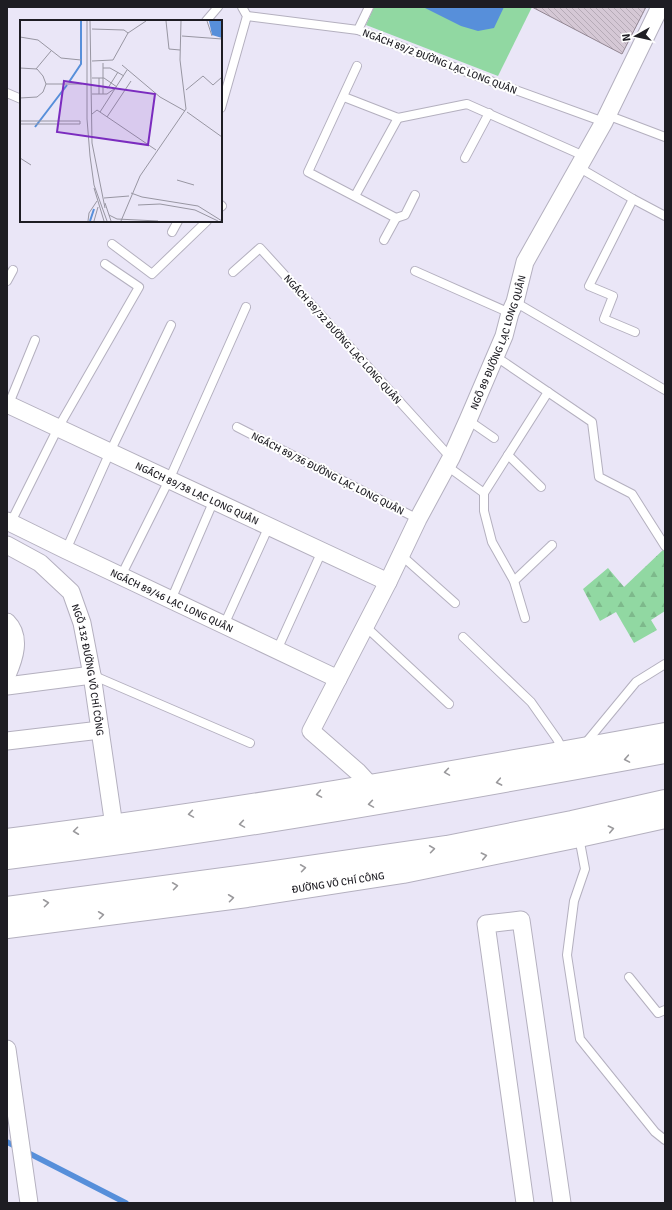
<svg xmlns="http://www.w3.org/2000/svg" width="672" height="1210" viewBox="0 0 672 1210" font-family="Signika,sans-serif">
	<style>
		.green { fill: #91d8a2 }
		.forest { fill: url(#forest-firs) }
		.water { fill: #578fda }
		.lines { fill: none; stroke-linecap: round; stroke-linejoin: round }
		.stream { stroke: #578fda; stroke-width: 5.5 }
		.building { fill: url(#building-back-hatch); stroke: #928692 }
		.service-casing { stroke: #b4b0bf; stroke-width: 10 }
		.minor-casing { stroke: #b4b0bf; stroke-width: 19 }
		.primary-casing { stroke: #b4b0bf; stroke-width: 24 }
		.trunk-casing { stroke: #b4b0bf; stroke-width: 24 }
		.service { stroke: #fff; stroke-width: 8 }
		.minor { stroke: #fff; stroke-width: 17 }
		.primary { stroke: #fff; stroke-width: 22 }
		.trunk { stroke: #fff; stroke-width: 22 }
		.oneway { stroke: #9a999c }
		.labels { text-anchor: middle; stroke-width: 4; stroke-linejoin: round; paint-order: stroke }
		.street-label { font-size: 10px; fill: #1e1d23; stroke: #fff }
		.inset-river { fill: none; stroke: #578fda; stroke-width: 2 }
		.inset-road { fill: none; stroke: #9896a2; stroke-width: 1 }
		.view { fill: #7b2cbf; fill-opacity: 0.15; stroke: #7b2cbf; stroke-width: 2 }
		.inset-edge { fill: none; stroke: #1e1d23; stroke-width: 2 }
	</style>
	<defs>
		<pattern id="forest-firs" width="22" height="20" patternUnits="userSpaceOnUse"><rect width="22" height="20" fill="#91d8a2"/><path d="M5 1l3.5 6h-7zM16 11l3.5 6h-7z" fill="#7db98b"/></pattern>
		<pattern id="building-back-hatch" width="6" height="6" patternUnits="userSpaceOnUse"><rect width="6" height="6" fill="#d5c8d5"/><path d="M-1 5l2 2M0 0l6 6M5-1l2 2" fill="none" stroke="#b6abb7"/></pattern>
	</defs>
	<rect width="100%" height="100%" fill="#eae6f7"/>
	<path class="green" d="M374,7H532L498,76L366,25Z"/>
	<path class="forest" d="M665,548V611L651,620L657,630L634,643L616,612L600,621L583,589L608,568L624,587Z"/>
	<path class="water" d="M423,7H504L494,28L478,31L461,26Z"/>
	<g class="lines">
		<path class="stream" d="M7,1142L126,1203"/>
	</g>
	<path class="building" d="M532,7H646L622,54Z"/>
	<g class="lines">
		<g class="service-casing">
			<g id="service">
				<path d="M247,16L358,30L477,76L604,122"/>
				<path d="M206,21L218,7"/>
				<path d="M358,30L369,7"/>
				<path d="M357,66L308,172L396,218L384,240"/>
				<path d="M7,93L21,99"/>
				<path d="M344,97L398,118L467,104L584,156"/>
				<path d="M221,108L247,16L242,7"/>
				<path d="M607,115L665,137"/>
				<path d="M465,158L489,113"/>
				<path d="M578,167L633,199L665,216"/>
				<path d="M355,196L398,118"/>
				<path d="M633,199L589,286L613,296L604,319L635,332"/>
				<path d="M221,205L222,206L221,207"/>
				<path d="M396,218L405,215L415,195"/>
				<path d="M172,232L178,221"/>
				<path d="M112,244L152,274L207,221"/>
				<path d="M415,271L510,313"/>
				<path d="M233,272L260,248L451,458"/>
				<path d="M7,281L13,270"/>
				<path d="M515,302L665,390"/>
				<path d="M495,356L592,422L599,477L632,494L665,546"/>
				<path d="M8,406L35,340"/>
				<path d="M468,420L494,438"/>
				<path d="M237,427L418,519"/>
				<path d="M508,455L541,487"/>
				<path d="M447,466L484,493L548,392"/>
				<path d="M484,493V511L492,542L514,581L525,618"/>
				<path d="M11,522L58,428L139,287L105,264"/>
				<path d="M66,550L110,452L171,325"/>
				<path d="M401,555L455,603"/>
				<path d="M121,576L169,480L246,307"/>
				<path d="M514,581L552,545"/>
				<path d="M171,600L214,500"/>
				<path d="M224,625L269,526"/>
				<path d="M365,626L449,704"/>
				<path d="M463,637L531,702L557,739L563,750"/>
				<path d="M277,650L322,551"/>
				<path d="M92,675L250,743"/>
				<path d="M584,745L636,682L665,664"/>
				<path d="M579,837L585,869L574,901L567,955L580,1039L655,1132L665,1140"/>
				<path d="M629,977L658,1013L665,1010"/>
			</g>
		</g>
		<g class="minor-casing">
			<g id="minor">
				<path id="s1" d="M7,404L388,582"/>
				<path id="s2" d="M7,521L66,550L338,679"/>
				<path id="s3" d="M7,545L40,563L71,592L82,623L92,675L114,826"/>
				<path d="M7,622C22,637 14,659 7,675"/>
				<path d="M7,686L92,675"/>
				<path d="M7,741L100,730"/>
				<path id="s4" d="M370,785L358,772L311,731L388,582L418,519L451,458L468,420L504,336L510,313L515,302L525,262L604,122L660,7"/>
				<path d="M7,1049L29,1203"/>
				<path d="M525,1203L486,924L521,920L562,1203"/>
			</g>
		</g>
		<g class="primary-casing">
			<g id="primary">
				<path d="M7,840C227,812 447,774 665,734"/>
				<path id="s5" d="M7,927L247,896L403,872L579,836L665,817"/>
			</g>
		</g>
		<g class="trunk-casing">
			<g id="trunk">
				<path d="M7,858C228,831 447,792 665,752"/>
				<path d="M7,908L282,871L447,847L572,822L665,801"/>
			</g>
		</g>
		<use href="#service" class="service"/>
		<use href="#minor" class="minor"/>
		<use href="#primary" class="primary"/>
		<use href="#trunk" class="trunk"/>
	</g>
	<defs><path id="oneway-chevron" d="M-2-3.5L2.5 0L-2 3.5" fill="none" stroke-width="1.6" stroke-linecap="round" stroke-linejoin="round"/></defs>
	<g class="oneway">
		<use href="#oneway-chevron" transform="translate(627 759) rotate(170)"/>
		<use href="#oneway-chevron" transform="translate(447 772) rotate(171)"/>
		<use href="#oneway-chevron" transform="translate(499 782) rotate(169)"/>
		<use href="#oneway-chevron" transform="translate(319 794) rotate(170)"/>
		<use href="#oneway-chevron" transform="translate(371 804) rotate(171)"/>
		<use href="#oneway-chevron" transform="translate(191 814) rotate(171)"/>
		<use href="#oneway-chevron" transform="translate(242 824) rotate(171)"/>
		<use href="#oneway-chevron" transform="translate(611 829) rotate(-12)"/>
		<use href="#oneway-chevron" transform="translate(76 831) rotate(173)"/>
		<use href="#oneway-chevron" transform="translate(432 849) rotate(-8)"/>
		<use href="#oneway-chevron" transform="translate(484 856) rotate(-12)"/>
		<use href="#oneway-chevron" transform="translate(303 868) rotate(-8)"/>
		<use href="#oneway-chevron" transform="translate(175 886) rotate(-8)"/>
		<use href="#oneway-chevron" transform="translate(231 898) rotate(-7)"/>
		<use href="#oneway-chevron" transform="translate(46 903) rotate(-7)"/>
		<use href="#oneway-chevron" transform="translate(101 915) rotate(-7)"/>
	</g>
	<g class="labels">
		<g class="street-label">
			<text transform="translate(440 61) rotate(21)" y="4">NGÁCH 89/2 ĐƯỜNG LẠC LONG QUÂN</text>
			<text transform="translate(343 339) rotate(48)" y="4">NGÁCH 89/32 ĐƯỜNG LẠC LONG QUÂN</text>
			<text dy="4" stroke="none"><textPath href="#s4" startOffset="512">NGÕ 89 ĐƯỜNG LẠC LONG QUÂN</textPath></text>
			<text transform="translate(328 473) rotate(27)" y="4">NGÁCH 89/36 ĐƯỜNG LẠC LONG QUÂN</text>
			<text dy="4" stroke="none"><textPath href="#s1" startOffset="210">NGÁCH 89/38 LẠC LONG QUÂN</textPath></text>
			<text dy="4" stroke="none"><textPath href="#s2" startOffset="183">NGÁCH 89/46 LẠC LONG QUÂN</textPath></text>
			<text dy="4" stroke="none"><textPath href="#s3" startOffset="160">NGÕ 132 ĐƯỜNG VÕ CHÍ CÔNG</textPath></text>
			<text dy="4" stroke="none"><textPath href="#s5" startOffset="334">ĐƯỜNG VÕ CHÍ CÔNG</textPath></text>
		</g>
	</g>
	<g transform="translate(20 20)">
		<rect width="202" height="202" fill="#eae6f7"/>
		<path d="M189,1H202V18L192,15Z" fill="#578fda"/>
		<path class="inset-river" d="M49,62L61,44V1M15,107L47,65M70,201L74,189"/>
		<path class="inset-road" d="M67,1V99L70,136L74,165L87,201M70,1L72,123L85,188M146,1L149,29L160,30M187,1L192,16M72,9L104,10L108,13M162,16L202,19M0,17L18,20L41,38L61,40M72,41L93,40L108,13L126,1M83,43V74M102,45L140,77L165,91M0,48L17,49L23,56L26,64L23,72L17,77L0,78M83,48H90L104,56M16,49L31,31M72,58H84L97,67M26,64H62M84,67L88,68L98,52M166,70L183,56L193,65L202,57M72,74H87L94,69M79,74V58M80,92L107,50M167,92L202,117M72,94L77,90L136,130M87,97L111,61M0,101H60M0,104H60V101M0,138L11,145M157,160L174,165M74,168L84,201M111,173L122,177L178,186L202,201M84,178L109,176M85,183L91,201M118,185L140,184L175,190L198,201M89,195L97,199L138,201M68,201L69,193L77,181M74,201L78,187M101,201L120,156L166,89L160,40L161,1"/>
		<path class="view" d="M44,61L135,74L128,125L37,112Z"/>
		<rect width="202" height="202" class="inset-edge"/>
	</g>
	<rect width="672" height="1210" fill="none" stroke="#1e1d23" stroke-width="16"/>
	<g transform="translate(636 36) rotate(262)" stroke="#ffffff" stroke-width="3" paint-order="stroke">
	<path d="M0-3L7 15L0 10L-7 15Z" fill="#1e1d23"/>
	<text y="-6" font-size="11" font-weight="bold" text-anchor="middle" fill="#1e1d23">N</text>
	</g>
</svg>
